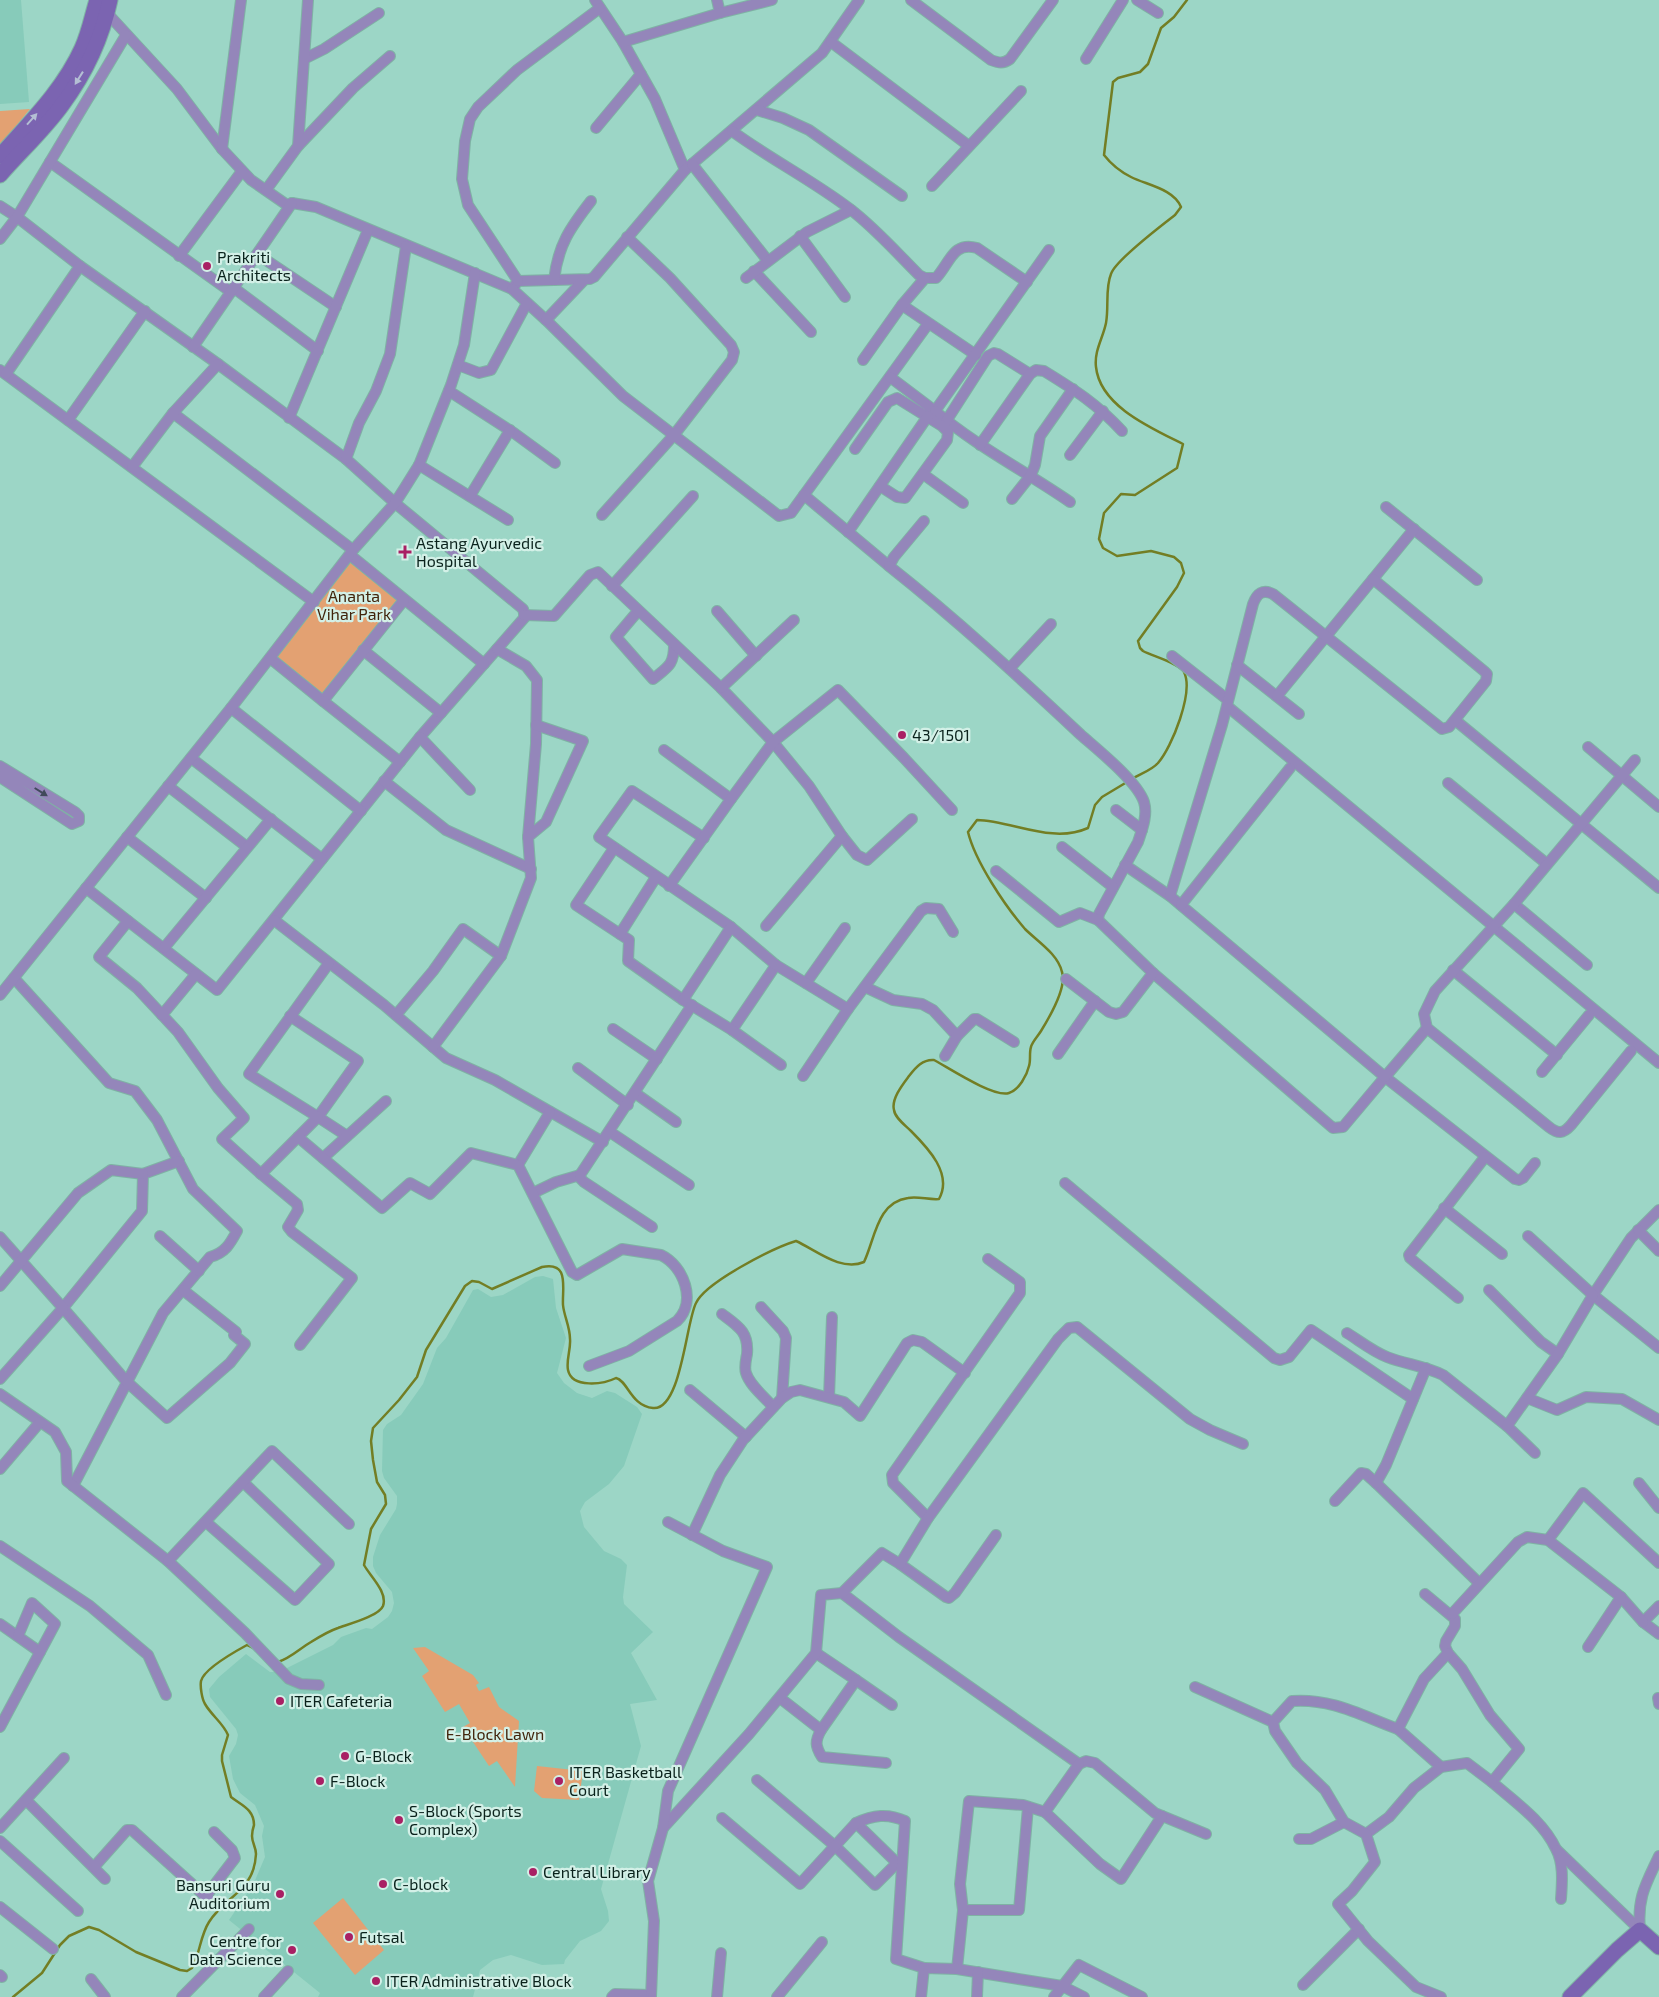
<svg xmlns="http://www.w3.org/2000/svg" width="1659" height="1997" viewBox="0 0 1659 1997" font-family="'Exo 2',sans-serif">
	<style>
		.built { fill: #87cbba }
		.green { fill: #e3a172 }
		.lines { fill: none; stroke-linecap: round; stroke-linejoin: round }
		.stream { stroke: #737e24; stroke-width: 2.5 }
		.street-casing { stroke: #7fb2a4; stroke-width: 12 }
		.secondary-casing { stroke: #7fb2a4; stroke-width: 17 }
		.street { stroke: #9486ba; stroke-width: 10 }
		.secondary { stroke: #7b64b1; stroke-width: 15 }
		.oneway { fill: #b4bfd4 }
		.oneway2 { fill: #414a5b }
		.poi-dot { fill: #a92064; stroke: #d3f0e7; stroke-width: 2 }
		.labels { text-anchor: middle; stroke-width: 4.5; stroke-linejoin: round; paint-order: stroke }
		.poi-label { font-size: 16px; fill: #0a221c; stroke: #d3f0e7; text-anchor: start }
		.park-label { font-size: 16px; fill: #41240c; stroke: #d3f0e7 }
	</style>
	<rect width="100%" height="100%" fill="#9cd6c6"/>
	<g class="built">
		<path d="M0,0H21L29,102L0,104Z"/>
		<path d="M543,1276L553,1279L556,1308L566,1338L557,1373L564,1383L577,1393L592,1398L607,1391L615,1393L637,1407L642,1414L624,1466L609,1484L585,1502L580,1511L584,1527L604,1551L621,1559L627,1565L623,1597L624,1604L653,1632L631,1653L657,1700L630,1704L641,1746L601,1889L608,1911L609,1921L601,1931L580,1941L565,1960L564,1964L542,1965L511,1955L493,1960L480,1970L473,1997H318L320,1993L229,1920L253,1885L265,1857L262,1836L264,1826L255,1805L240,1793L233,1779L229,1756L236,1744L238,1735L236,1729L210,1697L209,1689L219,1677L246,1654L270,1672H279L333,1645L341,1637L366,1628L372,1629L388,1617L392,1611L394,1603L392,1592L376,1573L373,1566V1557L380,1535L396,1509L397,1504V1496L384,1478L382,1471L383,1430L387,1424L401,1415L423,1384L437,1348L446,1338L473,1290L478,1289L491,1297L503,1295L535,1277Z"/>
	</g>
	<g class="green">
		<path d="M30,109L0,146V111Z"/>
		<path d="M350,557L403,599L321,697L272,658Z"/>
		<path d="M425,1647L473,1675L479,1683L476,1685L479,1691L489,1687L499,1707L519,1721L515,1787L497,1761L489,1766L463,1727L470,1723L459,1704L445,1712L422,1676L429,1671L413,1648Z"/>
		<path d="M537,1766L583,1771L579,1800L542,1798L534,1791Z"/>
		<path d="M343,1898L384,1950L355,1975L313,1923Z"/>
	</g>
	<g class="lines">
		<g class="stream">
			<path d="M1132,779C1140,774 1152,770 1158,763C1172,747 1194,692 1184,672C1179,663 1152,656 1143,651L1140,648L1138,641L1177,587L1184,573L1181,563L1174,557L1151,551L1117,556L1103,548L1099,539L1104,513L1121,494L1135,495L1177,468L1183,444C1151,428 1100,406 1096,367C1094,351 1103,338 1106,323C1109,307 1105,288 1111,274C1115,261 1162,225 1175,215L1181,207C1174,189 1147,185 1131,177C1121,172 1111,164 1104,155L1113,82L1118,78L1140,72L1148,64L1161,28L1174,17L1187,0"/>
			<path d="M278,1662C291,1658 299,1649 311,1642C319,1637 329,1631 338,1628C349,1624 379,1616 383,1606C388,1592 370,1576 364,1565L371,1529L386,1504L385,1495L377,1482L373,1460L371,1441L373,1428L399,1400L417,1377L426,1350L465,1286L472,1281L479,1282L492,1289L542,1267C570,1261 562,1288 563,1305C564,1316 570,1327 570,1339C571,1349 566,1360 568,1370C572,1389 604,1384 616,1378C628,1381 631,1406 653,1408C681,1411 686,1322 696,1303C706,1282 773,1248 796,1241C816,1250 841,1272 864,1262C875,1239 877,1202 908,1198C918,1196 929,1200 939,1199C953,1174 928,1148 911,1131C905,1125 895,1118 894,1110C891,1099 903,1084 909,1076C916,1067 923,1059 934,1060C949,1068 994,1098 1009,1093C1019,1090 1027,1075 1029,1066C1031,1060 1029,1053 1031,1047C1032,1042 1038,1036 1041,1031C1049,1018 1067,987 1062,972C1058,954 1037,941 1025,929C1005,906 975,861 968,832L977,820C1013,821 1052,844 1088,828L1095,805L1102,797L1127,782"/>
			<path d="M13,1997L42,1973L60,1945L69,1936L89,1927L99,1930L136,1952L180,1970L187,1971L192,1968C200,1954 200,1936 209,1922C225,1896 254,1892 256,1854C256,1847 252,1843 252,1836C252,1832 253,1828 254,1825C254,1809 241,1805 231,1797L222,1761V1755L228,1735C223,1723 212,1716 205,1704C202,1699 200,1687 201,1681C204,1669 236,1651 247,1645L253,1648"/>
		</g>
		<g class="street-casing">
			<g id="street">
				<path d="M595,0L623,42L655,99L685,170"/>
				<path d="M717,0L720,13"/>
				<path d="M911,0L991,60C999,63 1003,64 1010,59L1053,0"/>
				<path d="M1137,0L1158,13"/>
				<path d="M107,13L177,89L222,149L251,180L287,205L292,203L316,207L512,289L518,281L590,279L594,277L685,170L822,53L859,0"/>
				<path d="M623,42L720,13L772,0"/>
				<path d="M831,42L969,146"/>
				<path d="M304,59L324,49L379,13"/>
				<path d="M1086,59L1123,0"/>
				<path d="M757,110L783,118L809,130L902,196"/>
				<path d="M596,128L641,74"/>
				<path d="M732,131C770,159 812,180 850,209C875,228 896,252 919,275L925,278H936C950,263 953,241 977,248L1027,282"/>
				<path d="M298,146L308,0"/>
				<path d="M222,149L241,0"/>
				<path d="M50,162L231,292"/>
				<path d="M692,164L768,261"/>
				<path d="M932,186L1021,91"/>
				<path d="M266,190L298,146L353,88L390,56"/>
				<path d="M0,206L17,217L80,266L218,364L346,459L395,503L523,609L525,617L420,737L217,990L128,921"/>
				<path d="M800,236L845,297"/>
				<path d="M0,239L17,217L126,35"/>
				<path d="M257,254L336,307"/>
				<path d="M179,256L242,171"/>
				<path d="M754,271L811,332"/>
				<path d="M746,278L807,232L851,210"/>
				<path d="M554,280C558,245 570,228 591,201"/>
				<path d="M518,281L468,205L462,179L465,141L470,119L478,107L517,70L600,8"/>
				<path d="M234,288L318,351"/>
				<path d="M512,289L546,320L623,396L779,516L791,513L928,324"/>
				<path d="M902,305L976,355"/>
				<path d="M546,320L584,280"/>
				<path d="M193,347L292,203"/>
				<path d="M863,360L902,305L925,278"/>
				<path d="M458,365L479,373L491,370L527,303"/>
				<path d="M0,370L314,602"/>
				<path d="M6,374L80,266"/>
				<path d="M890,377L935,411L1049,250"/>
				<path d="M449,391L514,433L555,463"/>
				<path d="M935,411C976,446 1025,471 1070,502"/>
				<path d="M173,413L353,550"/>
				<path d="M289,418L368,230"/>
				<path d="M68,420L145,311"/>
				<path d="M943,426L988,356L994,353L998,354L1030,374"/>
				<path d="M980,445L1030,374L1036,370L1044,371C1075,390 1097,404 1122,431"/>
				<path d="M855,449L888,402L897,398L942,426L948,432L947,440L905,498L897,497L880,486"/>
				<path d="M1070,455L1103,411"/>
				<path d="M346,459L359,423L376,391L390,354L406,246"/>
				<path d="M419,465L508,520"/>
				<path d="M132,467L173,413L218,364"/>
				<path d="M923,474L963,503"/>
				<path d="M804,495L889,566L894,557L924,521"/>
				<path d="M470,496L510,430"/>
				<path d="M1012,499L1031,475L1035,465L1040,436L1073,389"/>
				<path d="M1386,507L1477,580"/>
				<path d="M602,515L674,435L732,360L734,352L731,345L670,278L627,237"/>
				<path d="M848,532L928,416"/>
				<path d="M350,555L484,664"/>
				<path d="M889,566C956,619 1019,677 1081,735C1098,750 1137,781 1144,802C1148,815 1142,830 1138,842L1099,914L1098,920L1153,973L1333,1128L1343,1127L1385,1077L1515,1179L1519,1180L1523,1178L1535,1163"/>
				<path d="M612,586L693,496"/>
				<path d="M638,611L616,637L653,679C668,667 674,665 674,645"/>
				<path d="M717,611L756,656"/>
				<path d="M524,615L554,616L590,575L598,572L721,688L773,742L809,786L842,836L857,855L867,860L912,819"/>
				<path d="M497,649L526,666L537,680L536,744L528,837"/>
				<path d="M363,650L441,713"/>
				<path d="M1172,656L1228,700"/>
				<path d="M270,658L323,701L404,600"/>
				<path d="M1237,665L1299,714"/>
				<path d="M1010,668L1051,624"/>
				<path d="M721,688L794,620"/>
				<path d="M1277,696L1414,529"/>
				<path d="M323,701L400,762"/>
				<path d="M1227,706L1659,1063"/>
				<path d="M231,708L361,811"/>
				<path d="M1455,720L1659,888"/>
				<path d="M420,737L470,790"/>
				<path d="M1588,747L1659,807"/>
				<path d="M664,750L731,799"/>
				<path d="M191,758L322,859"/>
				<path d="M0,766L75,812L79,816V821L72,824L0,777"/>
				<path d="M384,781L446,830L531,869"/>
				<path d="M1448,783L1547,864"/>
				<path d="M168,786L247,847"/>
				<path d="M1116,810L1142,830"/>
				<path d="M127,837L206,898"/>
				<path d="M704,838L632,791L599,837L731,927"/>
				<path d="M1062,847L1113,887"/>
				<path d="M614,848L576,905L629,940L628,961L683,1000"/>
				<path d="M1125,865L1170,896L1385,1077L1427,1028"/>
				<path d="M996,871L1059,922L1080,913L1098,920"/>
				<path d="M669,886L731,799L773,742L838,690L904,758L952,810"/>
				<path d="M86,888L128,921L99,957L137,988L178,1032L218,1088L244,1118L222,1139L261,1174"/>
				<path d="M1170,896L1222,725L1253,604C1257,593 1263,589 1273,594L1442,729L1449,727L1486,681L1487,674L1484,671L1373,579"/>
				<path d="M1514,904L1587,965"/>
				<path d="M1181,905L1290,768"/>
				<path d="M274,920L384,1005L446,1058L495,1080L603,1142"/>
				<path d="M766,926L842,836"/>
				<path d="M620,934L656,877"/>
				<path d="M164,948L271,819"/>
				<path d="M1453,970L1557,1055"/>
				<path d="M14,978L109,1083L135,1091L157,1120L193,1189L237,1231C230,1244 225,1253 210,1257L163,1313L73,1486"/>
				<path d="M1066,979L1109,1012L1116,1014L1123,1012L1153,973"/>
				<path d="M806,983L845,928"/>
				<path d="M865,987L893,1000L922,1004L933,1010L957,1036"/>
				<path d="M0,995L231,708L353,550L395,503L404,489L419,465L451,385L464,345L475,273"/>
				<path d="M162,1015L196,974"/>
				<path d="M396,1015L433,971L463,929L501,956"/>
				<path d="M290,1016L358,1061L318,1117L347,1136"/>
				<path d="M613,1029L657,1059"/>
				<path d="M732,1030L776,965"/>
				<path d="M433,1047L501,956L531,878L528,837L546,822L583,741L536,725"/>
				<path d="M1631,1051L1571,1125C1563,1134 1558,1134 1549,1127L1427,1028L1424,1014L1435,991L1514,904L1635,760"/>
				<path d="M1058,1054L1095,1001"/>
				<path d="M945,1056L957,1036L974,1019H977L1014,1042"/>
				<path d="M781,1065L732,1030L683,1000L731,927L776,965L848,1009"/>
				<path d="M578,1068L628,1105"/>
				<path d="M1542,1072L1589,1015"/>
				<path d="M803,1076L848,1009L921,911L926,908L939,909L953,932"/>
				<path d="M635,1093L676,1122"/>
				<path d="M610,1132L689,1185"/>
				<path d="M298,1137L318,1117L249,1074L329,963"/>
				<path d="M323,1158L386,1101"/>
				<path d="M179,1161L143,1174L142,1211L63,1308L126,1381L167,1418L230,1363L245,1344L234,1335L236,1332L183,1290"/>
				<path d="M518,1165L550,1112"/>
				<path d="M1065,1183L1274,1358L1280,1360L1289,1357L1311,1330L1413,1399"/>
				<path d="M533,1193L556,1182L580,1175"/>
				<path d="M1444,1208L1502,1254"/>
				<path d="M1659,1210L1631,1238L1593,1295L1659,1348"/>
				<path d="M652,1227L584,1182L581,1179L580,1175L692,1005"/>
				<path d="M1638,1230L1659,1251"/>
				<path d="M160,1236L199,1271"/>
				<path d="M0,1237L63,1308L0,1379"/>
				<path d="M0,1286L78,1193L111,1170L143,1174"/>
				<path d="M1489,1290L1541,1342L1558,1354"/>
				<path d="M1458,1298L1410,1258L1409,1255L1485,1157"/>
				<path d="M761,1307L783,1331L786,1338L782,1398"/>
				<path d="M722,1314C738,1326 749,1332 747,1354C746,1360 744,1367 746,1373C750,1386 765,1397 773,1407"/>
				<path d="M1347,1333C1360,1341 1372,1351 1387,1357C1405,1364 1425,1366 1443,1375L1507,1426L1535,1453"/>
				<path d="M300,1345L352,1278L292,1232L288,1227L298,1210L297,1204L261,1174L298,1137L382,1208L410,1183L430,1194L471,1153L518,1165L572,1272L577,1275L622,1249L661,1255C684,1266 697,1302 677,1321L629,1351L589,1366"/>
				<path d="M690,1390L746,1437"/>
				<path d="M0,1394L55,1432L66,1452L67,1481L168,1561L245,1633L289,1679L301,1684L319,1685"/>
				<path d="M829,1397L832,1317"/>
				<path d="M1527,1398L1557,1410L1586,1397L1622,1399L1659,1420"/>
				<path d="M1507,1426L1558,1354L1593,1295L1528,1236"/>
				<path d="M0,1469L40,1422"/>
				<path d="M1376,1483L1479,1583"/>
				<path d="M1639,1483L1659,1508"/>
				<path d="M1335,1501L1361,1473L1366,1474L1376,1483L1386,1465L1426,1368"/>
				<path d="M928,1518L893,1483L892,1475L1020,1293V1282L988,1259"/>
				<path d="M206,1522L295,1600L329,1564L243,1482"/>
				<path d="M692,1535L720,1475L743,1440L782,1398L791,1392L800,1390L844,1402L860,1416L907,1343L913,1340L922,1342L965,1373"/>
				<path d="M1548,1540L1583,1493L1659,1563"/>
				<path d="M0,1546L90,1606L148,1655L166,1695"/>
				<path d="M168,1561L272,1451L349,1524"/>
				<path d="M900,1564L946,1597L949,1598L955,1593L996,1535"/>
				<path d="M842,1593L899,1637L1079,1764L1086,1761L1095,1763L1155,1813L1206,1834"/>
				<path d="M1425,1594L1455,1619V1626L1446,1641L1445,1646L1448,1653L1462,1669L1490,1715L1519,1749L1492,1782C1515,1802 1543,1821 1556,1849C1564,1864 1562,1883 1561,1899"/>
				<path d="M1659,1606L1643,1622L1659,1634"/>
				<path d="M1452,1614L1518,1542L1527,1537L1548,1540L1621,1597L1643,1622"/>
				<path d="M0,1624L40,1652"/>
				<path d="M1588,1647L1621,1597"/>
				<path d="M816,1653L856,1680L821,1730"/>
				<path d="M856,1680L892,1705"/>
				<path d="M1195,1687L1273,1722"/>
				<path d="M780,1698L821,1730C815,1741 815,1746 822,1757L886,1763"/>
				<path d="M1658,1698L1659,1704"/>
				<path d="M0,1727L55,1624L32,1603L18,1636"/>
				<path d="M1398,1729L1441,1767"/>
				<path d="M757,1780L835,1846L875,1885L897,1863L856,1823"/>
				<path d="M26,1800L105,1879"/>
				<path d="M1045,1812L1100,1864L1121,1879L1162,1816"/>
				<path d="M722,1818L800,1884L856,1823C873,1815 888,1813 905,1821L896,1959L924,1968"/>
				<path d="M0,1828L64,1758"/>
				<path d="M663,1828L749,1734L816,1653L821,1595L842,1593L882,1553L900,1564L928,1518L1058,1339L1069,1328L1077,1327L1190,1419L1210,1430L1243,1444"/>
				<path d="M1366,1834L1389,1817L1414,1788L1441,1767L1467,1763L1492,1782"/>
				<path d="M1299,1839H1311L1344,1822"/>
				<path d="M0,1841L78,1911"/>
				<path d="M1557,1850L1640,1930"/>
				<path d="M94,1867L127,1830H132L214,1904"/>
				<path d="M206,1896L235,1858L232,1850L214,1832"/>
				<path d="M0,1907L53,1949"/>
				<path d="M963,1910H1019L1028,1807"/>
				<path d="M1640,1930C1637,1897 1646,1884 1659,1856"/>
				<path d="M957,1969L963,1910L960,1884L969,1801L1023,1805L1045,1812L1079,1764"/>
				<path d="M0,1975L2,1977"/>
				<path d="M91,1979L105,1997"/>
				<path d="M1303,1985L1359,1929"/>
				<path d="M182,1997L249,1929"/>
				<path d="M264,1997L288,1971"/>
				<path d="M612,1997L615,1994L651,1995"/>
				<path d="M651,1997L654,1921L648,1881L663,1828L668,1791L767,1567L723,1551L668,1522"/>
				<path d="M717,1997L721,1953"/>
				<path d="M777,1997L822,1942"/>
				<path d="M921,1997L924,1968L957,1969L1062,1986L1084,1997"/>
				<path d="M977,1997L978,1972"/>
				<path d="M1054,1997L1079,1965L1142,1997"/>
				<path d="M1441,1997L1416,1987L1368,1941L1338,1904L1352,1891L1375,1862L1366,1834L1344,1822L1325,1790L1297,1763L1275,1731L1273,1722L1292,1701C1332,1698 1362,1716 1398,1729L1424,1679L1448,1653"/>
			</g>
		</g>
		<g class="secondary-casing">
			<g id="secondary">
				<path d="M0,156C30,122 63,90 82,48C89,33 92,16 97,0"/>
				<path d="M0,175C20,152 44,130 62,105C85,74 102,38 110,0"/>
				<path d="M1570,1997L1617,1950L1640,1930L1659,1947"/>
			</g>
		</g>
		<use href="#street" class="street"/>
		<use href="#secondary" class="secondary"/>
	</g>
	<defs><path id="oneway-solid" d="M-6-.8H1V-3.2L6.5 0L1 3.2V.8H-6Z" transform="scale(1.25)"/></defs>
	<g class="oneway">
		<use href="#oneway-solid" transform="translate(79 78) rotate(122)"/>
		<use href="#oneway-solid" transform="translate(32 119) rotate(-48)"/>
	</g>
	<use class="oneway2" href="#oneway-solid" transform="translate(41 792) rotate(32)"/>
	<g class="poi-dot">
		<circle cx="207" cy="266" r="5"/>
		<path d="M402.5 544.5h5v5h5v5h-5v5h-5v-5h-5v-5h5z"/>
		<circle cx="902" cy="735" r="5"/>
		<circle cx="280" cy="1701" r="5"/>
		<circle cx="345" cy="1756" r="5"/>
		<circle cx="320" cy="1781" r="5"/>
		<circle cx="559" cy="1781" r="5"/>
		<circle cx="399" cy="1820" r="5"/>
		<circle cx="533" cy="1872" r="5"/>
		<circle cx="383" cy="1884" r="5"/>
		<circle cx="280" cy="1894" r="5"/>
		<circle cx="349" cy="1937" r="5"/>
		<circle cx="292" cy="1950" r="5"/>
		<circle cx="376" cy="1981" r="5"/>
	</g>
	<g class="labels">
		<g class="poi-label">
			<text x="217" y="263">Prakriti<tspan x="217" dy="18">Architects</tspan></text>
			<text x="416" y="549">Astang Ayurvedic<tspan x="416" dy="18">Hospital</tspan></text>
			<text x="912" y="741">43/1501</text>
			<text x="290" y="1707">ITER Cafeteria</text>
			<text x="355" y="1762">G-Block</text>
			<text x="569" y="1778">ITER Basketball<tspan x="569" dy="18">Court</tspan></text>
			<text x="330" y="1787">F-Block</text>
			<text x="409" y="1817">S-Block (Sports<tspan x="409" dy="18">Complex)</tspan></text>
			<text x="543" y="1878">Central Library</text>
			<text x="393" y="1890">C-block</text>
			<text x="270" y="1891" text-anchor="end">Bansuri Guru<tspan x="270" dy="18">Auditorium</tspan></text>
			<text x="359" y="1943">Futsal</text>
			<text x="282" y="1947" text-anchor="end">Centre for<tspan x="282" dy="18">Data Science</tspan></text>
			<text x="386" y="1987">ITER Administrative Block</text>
		</g>
		<g class="park-label">
			<text x="354" y="602">Ananta<tspan x="354" dy="18">Vihar Park</tspan></text>
			<text x="495" y="1740">E-Block Lawn</text>
		</g>
	</g>
</svg>
